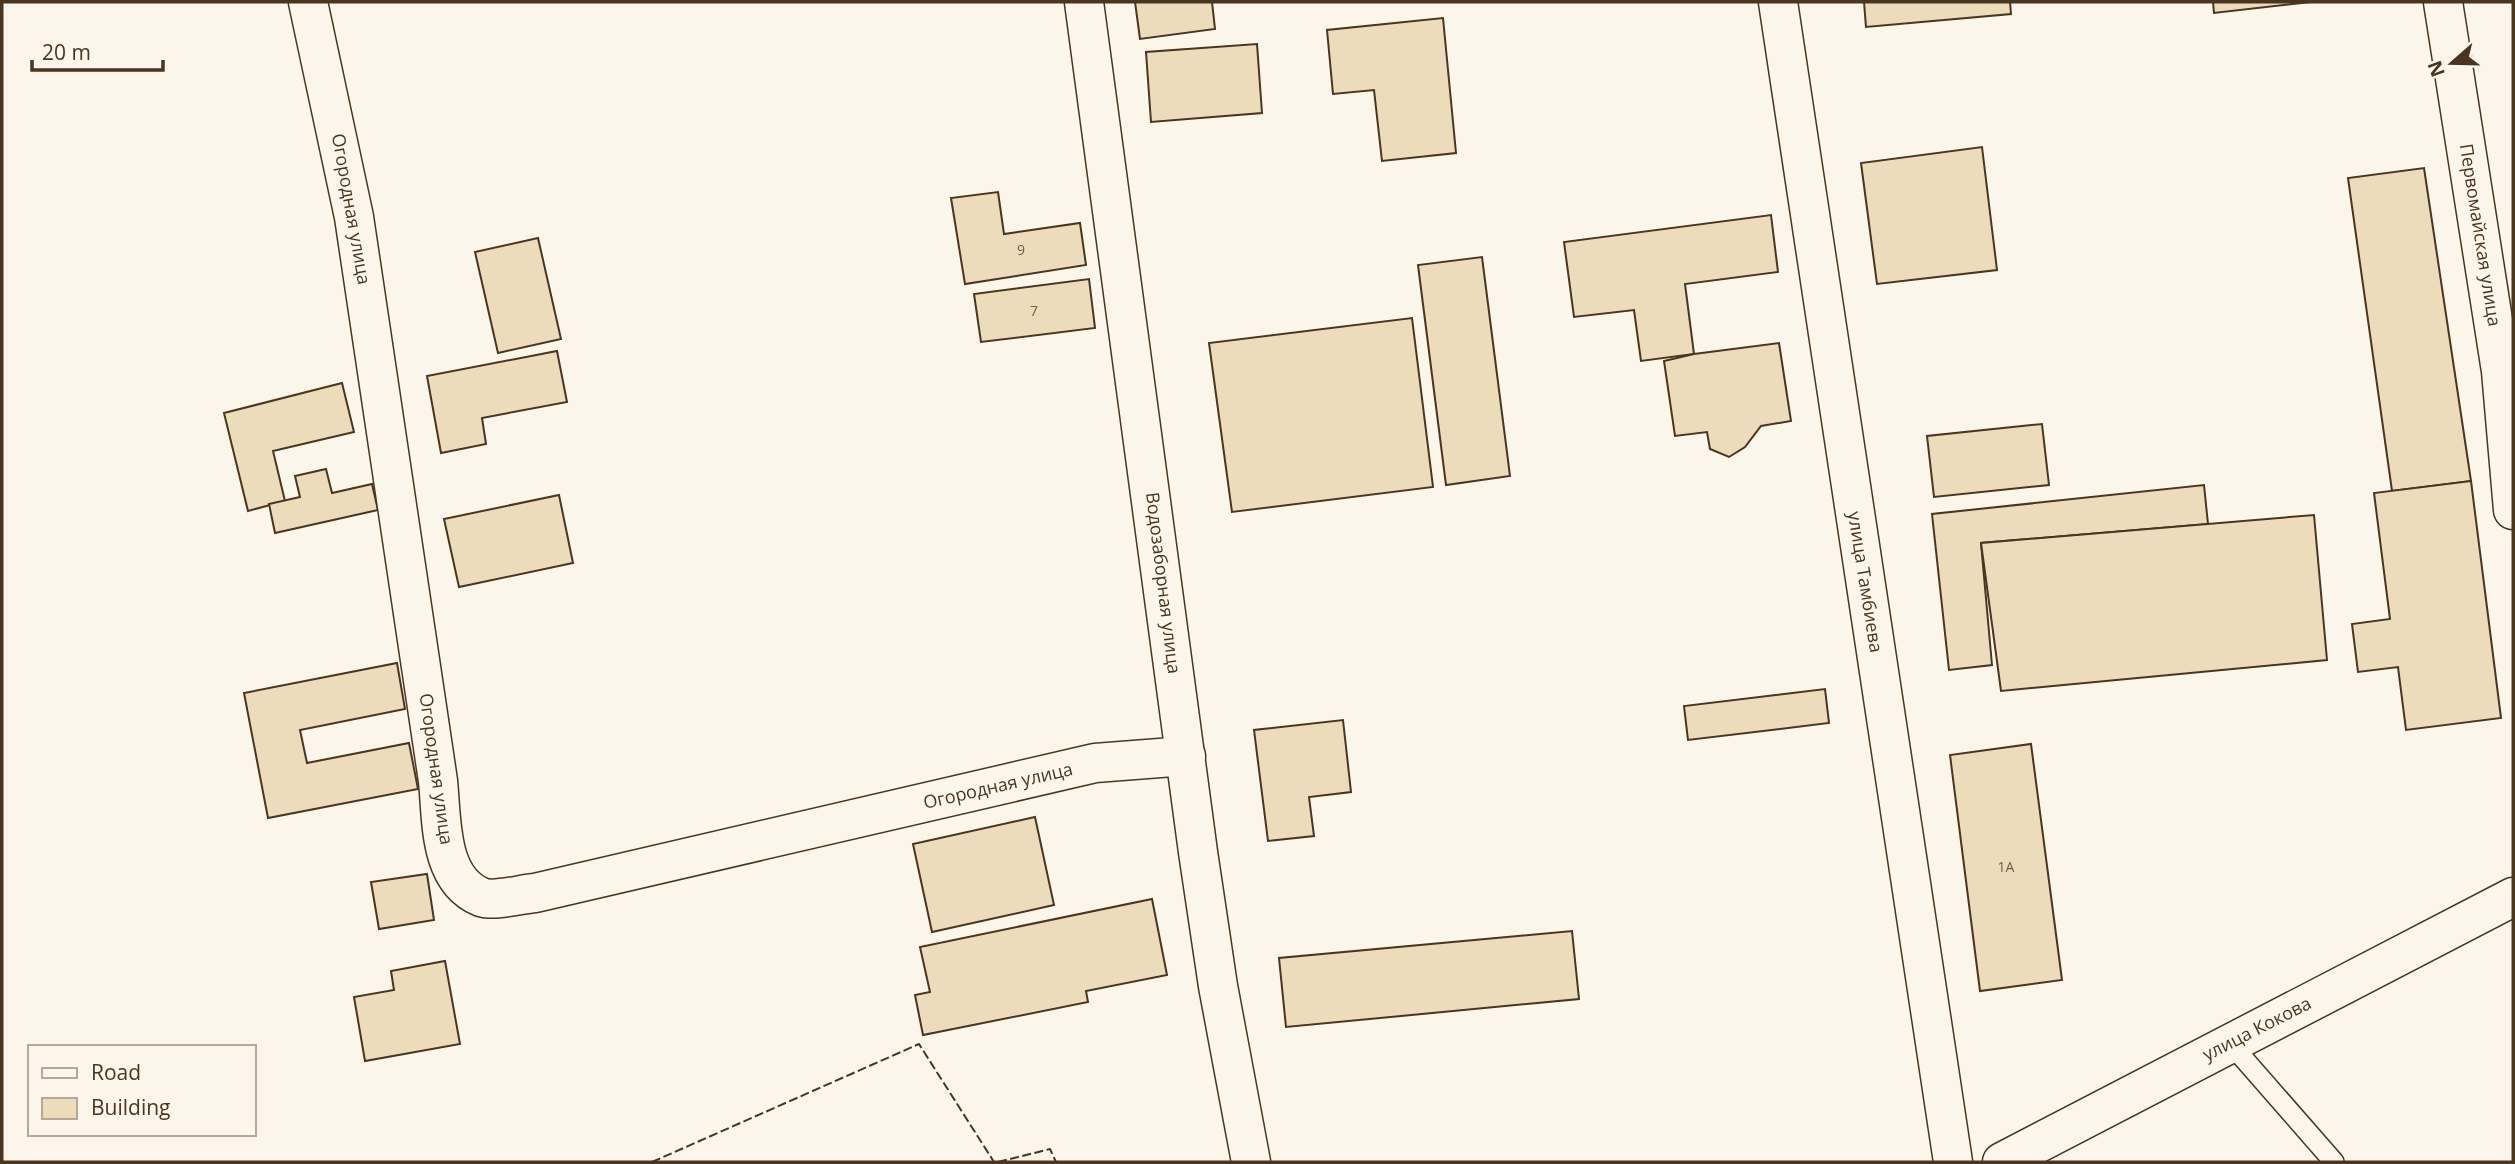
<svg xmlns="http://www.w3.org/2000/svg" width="2515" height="1164" viewBox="0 0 2515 1164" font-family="'Open Sans',sans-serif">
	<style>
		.building { fill: #ecdcbc; stroke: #4a3520; stroke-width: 2 }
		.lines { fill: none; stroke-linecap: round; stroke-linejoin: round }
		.service-casing { stroke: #4a3520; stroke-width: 22 }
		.minor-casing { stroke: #4a3520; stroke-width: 41 }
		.service { stroke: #fbf6e9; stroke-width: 19 }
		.minor { stroke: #fbf6e9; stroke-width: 38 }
		.fence { stroke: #4a3520; stroke-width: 2; stroke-dasharray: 9 3.5; stroke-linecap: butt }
		.labels { text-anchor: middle; stroke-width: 5; stroke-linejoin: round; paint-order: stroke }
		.number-label { font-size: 14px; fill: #725f47 }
		.street-label { font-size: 18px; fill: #4a3520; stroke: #fbf6e9 }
	</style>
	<rect width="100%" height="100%" fill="#fbf6e9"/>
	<g class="building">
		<path d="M1135,2H1212L1215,29L1140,39Z"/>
		<path d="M1864,2H2010L2011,14L1866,27Z"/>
		<path d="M2213,2H2311L2214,13Z"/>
		<path d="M1443,18L1456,153L1382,161L1374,90L1333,94L1327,30Z"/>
		<path d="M1257,44L1262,113L1151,122L1146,52Z"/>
		<path d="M1982,147L1997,270L1877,284L1861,163Z"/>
		<path d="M2424,168L2471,481L2392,491L2348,178Z"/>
		<path d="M998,192L1004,234L1080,223L1086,265L965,284L951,198Z"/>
		<path d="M1771,215L1778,272L1685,284L1694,354L1641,361L1634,310L1574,317L1564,242Z"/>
		<path d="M538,238L561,339L498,353L475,252Z"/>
		<path d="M1482,257L1510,476L1446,485L1418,265Z"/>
		<path d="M1089,279L1095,328L981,342L974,294Z"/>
		<path d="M1412,318L1433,487L1232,512L1209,343Z"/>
		<path d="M1779,343L1791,421L1761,426L1745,447L1729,457L1710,449L1707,432L1675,436L1664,361L1694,354Z"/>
		<path d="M557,351L567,402L482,418L486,444L441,453L427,376Z"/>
		<path d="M342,383L354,432L273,451L285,501L248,511L224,413Z"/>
		<path d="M2042,424L2049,485L1934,497L1927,436Z"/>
		<path d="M326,469L332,493L372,484L378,510L275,533L269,504L300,497L295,476Z"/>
		<path d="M2471,481L2501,718L2406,730L2398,667L2358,672L2352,624L2390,619L2374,493Z"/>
		<path d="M2204,485L2208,524L1981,543L1992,665L1949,670L1932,514Z"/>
		<path d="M559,495L573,563L459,587L444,519Z"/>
		<path d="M2314,515L2327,660L2001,691L1981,543Z"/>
		<path d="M397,663L405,709L300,730L307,763L409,743L418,789L268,818L244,693Z"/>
		<path d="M1825,689L1829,723L1688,740L1684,706Z"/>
		<path d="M1343,720L1351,792L1309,797L1314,836L1268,841L1254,730Z"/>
		<path d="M2031,744L2062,980L1980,991L1950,755Z"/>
		<path d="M1035,817L1054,905L932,932L913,844Z"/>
		<path d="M427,874L434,920L379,929L371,882Z"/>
		<path d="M1152,899L1167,975L1086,991L1088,1002L923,1035L915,995L930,992L920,947Z"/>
		<path d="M1572,931L1579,999L1286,1027L1279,958Z"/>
		<path d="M445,961L460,1044L365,1061L354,997L394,990L391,971Z"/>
	</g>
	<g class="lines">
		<g class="service-casing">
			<path id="service" d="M2230,1043L2334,1162"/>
		</g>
		<g class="minor-casing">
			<g id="minor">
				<path d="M308,2L354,217L438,781C442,819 438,879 481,897C494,902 521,894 535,893L1095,763L1186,756"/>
				<path d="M1084,2L1198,852L1218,986L1251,1162"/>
				<path d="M1778,2L1953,1162"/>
				<path d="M2443,2L2501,371L2513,510"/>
				<path d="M2002,1162L2513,897"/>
			</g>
		</g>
		<use href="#service" class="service"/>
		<use href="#minor" class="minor"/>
		<g class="fence">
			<path d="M652,1162L919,1044L994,1162"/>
			<path d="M998,1162L1050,1149L1056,1162"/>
		</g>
	</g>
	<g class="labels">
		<g class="number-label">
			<text x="1021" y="255">9</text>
			<text x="1034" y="316">7</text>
			<text x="2006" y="872">1А</text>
		</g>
		<g class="street-label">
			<text transform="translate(351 209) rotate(80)" y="6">Огородная улица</text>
			<text transform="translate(2480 235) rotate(81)" y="6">Первомайская улица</text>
			<text transform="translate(1865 582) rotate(81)" y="6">улица Тамбиева</text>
			<text transform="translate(1163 583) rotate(83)" y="6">Водозаборная улица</text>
			<text transform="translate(436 769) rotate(82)" y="6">Огородная улица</text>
			<text transform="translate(998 786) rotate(-13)" y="6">Огородная улица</text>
			<text transform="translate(2257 1029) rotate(-27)" y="6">улица Кокова</text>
		</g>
	</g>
	<rect width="2515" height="1164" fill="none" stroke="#4a3520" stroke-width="7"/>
	<rect x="28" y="1045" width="228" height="91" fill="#fbf6e9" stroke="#b4a999" stroke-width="2"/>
	<rect x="42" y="1068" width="35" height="10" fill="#fbf6e9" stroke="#b4a999" stroke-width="2"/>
	<text x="91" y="1080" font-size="21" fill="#4a3520">Road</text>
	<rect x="42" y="1098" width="35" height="21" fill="#ecdcbc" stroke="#b4a999" stroke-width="2"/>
	<text x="91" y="1115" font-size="21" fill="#4a3520">Building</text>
	<g transform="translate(2452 63) rotate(250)" stroke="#fbf6e9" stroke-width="5" paint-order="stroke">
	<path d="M0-5L12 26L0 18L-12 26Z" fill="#4a3520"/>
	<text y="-10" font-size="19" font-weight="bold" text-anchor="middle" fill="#4a3520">N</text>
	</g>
	<path d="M32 60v10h131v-10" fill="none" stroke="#4a3520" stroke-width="3.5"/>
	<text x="42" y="60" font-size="21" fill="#4a3520" stroke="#fbf6e9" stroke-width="5" paint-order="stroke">20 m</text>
</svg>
